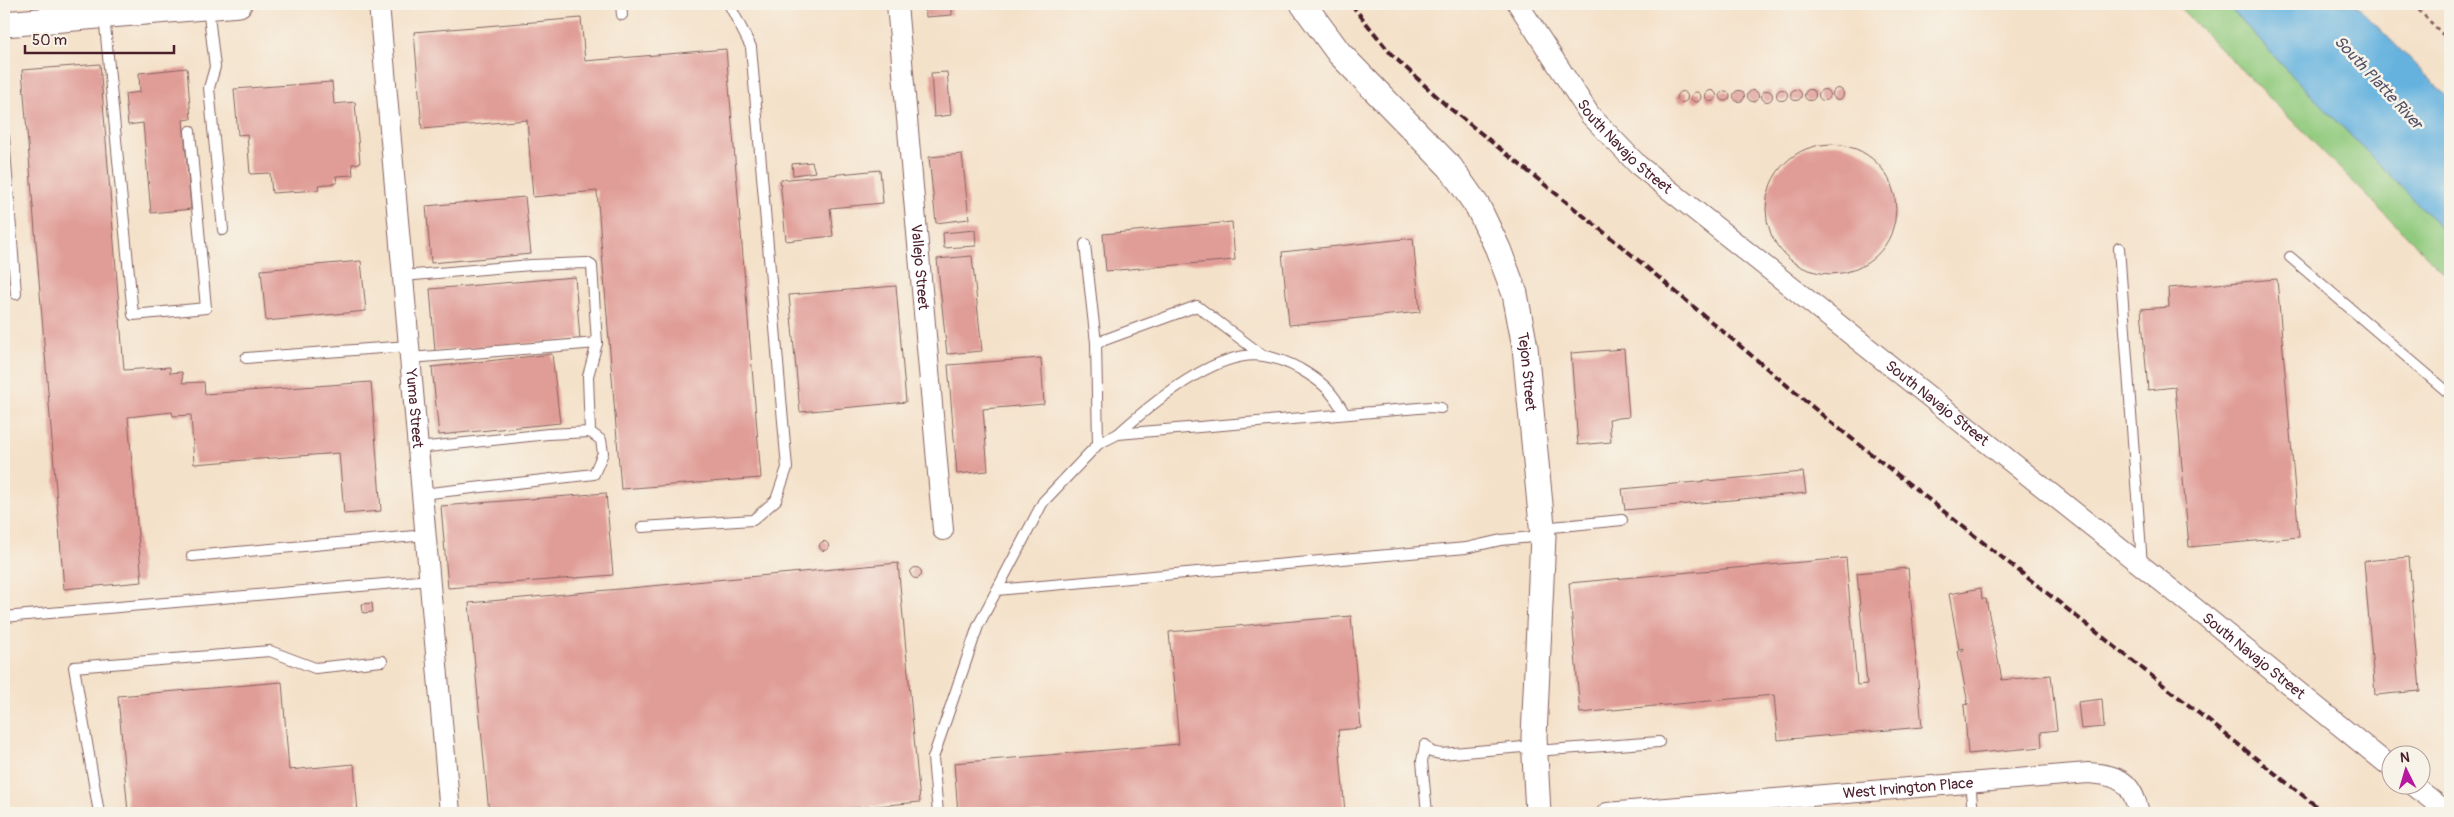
<svg xmlns="http://www.w3.org/2000/svg" width="2454" height="817" viewBox="0 0 2454 817" font-family="Pangolin,sans-serif">
	<style>
		.green { fill: #91ca7e; stroke: #6e7454 }
		.water { fill: #65b2df; stroke: #586885 }
		.building { fill: #e09c96 }
		.lines { fill: none; stroke-linecap: round; stroke-linejoin: round }
		.service-casing { stroke: #866362; stroke-width: 12 }
		.minor-casing { stroke: #866362; stroke-width: 22 }
		.tertiary-casing { stroke: #866362; stroke-width: 27 }
		.path { stroke: #866362; stroke-width: 3; stroke-dasharray: 4 4; stroke-linecap: butt }
		.service { stroke: #fff; stroke-width: 10 }
		.minor { stroke: #fff; stroke-width: 20 }
		.tertiary { stroke: #fff; stroke-width: 25 }
		.rail { stroke: #4a1f2b; stroke-width: 4; stroke-dasharray: 8 4; stroke-linecap: butt }
		.labels { text-anchor: middle; stroke-width: 5; stroke-linejoin: round; paint-order: stroke }
		.street-label { font-size: 15px; fill: #4a1f2b; stroke: #f7f3e8 }
		.water-label { font-size: 16px; font-style: italic; fill: #53526a; stroke: #f7f3e8 }
	</style>
	<rect width="100%" height="100%" fill="#f7f3e8"/>
	<filter id="ink" filterUnits="userSpaceOnUse"><feTurbulence type="fractalNoise" baseFrequency=".02" numOctaves="2"/><feDisplacementMap in="SourceGraphic" scale="10" xChannelSelector="R" yChannelSelector="G"/><feConvolveMatrix kernelMatrix="1 2 1 2 8 2 1 2 1" color-interpolation-filters="sRGB"/></filter>
	<filter id="wash" filterUnits="userSpaceOnUse"><feTurbulence type="fractalNoise" baseFrequency=".0096" numOctaves="4" result="noise"/><feDisplacementMap in="SourceGraphic" scale="20" xChannelSelector="R" yChannelSelector="G"/><feGaussianBlur stdDeviation="1.12" result="paint"/><feColorMatrix in="noise" values="0 0 0 0 0 0 0 0 0 0 0 0 0 0 0 0 0 1.4 0 .05"/><feComposite in="paint" operator="in"/></filter>
	<g filter="url(#wash)">
		<rect width="100%" height="100%" fill="#f4e1c9"/>
		<path class="green" d="M2176,4H2226L2286,69L2450,237V279Z"/>
		<path class="water" d="M2226,4H2355L2450,100V237L2286,69Z"/>
		<g id="blocks">
			<g class="building">
				<path d="M925,4H952V15L926,17Z"/>
				<path d="M581,18L585,61L726,49L761,478L621,489L597,191L533,197L527,120L422,129L414,32Z"/>
				<path d="M100,64L124,370L170,367V373L182,372L183,383L204,382L205,394L371,382L381,511L344,514L339,453L194,464L191,415L173,416L172,412L128,417L142,582L64,589L22,70Z"/>
				<path d="M187,68L191,119L183,120L191,209L151,213L143,123L128,125L125,94L140,92L139,73Z"/>
				<path d="M947,72L951,115L934,117L931,73Z"/>
				<path d="M332,82L334,104L355,102L360,163L352,164L353,175L336,176L337,183L318,185L319,190L272,193L270,173L250,174L247,134L238,135L234,89Z"/>
				<circle cx="1838" cy="94" r="5.5"/>
				<circle cx="1810" cy="95" r="5.5"/>
				<circle cx="1782" cy="95" r="5.5"/>
				<circle cx="1796" cy="95" r="5.5"/>
				<circle cx="1824" cy="95" r="5.5"/>
				<circle cx="1711" cy="96" r="5.5"/>
				<circle cx="1767" cy="96" r="5.5"/>
				<circle cx="1753" cy="96" r="5.5"/>
				<circle cx="1739" cy="96" r="5.5"/>
				<circle cx="1725" cy="96" r="5"/>
				<circle cx="1682" cy="97" r="5.5"/>
				<circle cx="1696" cy="97" r="5"/>
				<circle cx="1831" cy="209" r="65"/>
				<path d="M962,154L969,219L936,223L929,157Z"/>
				<path d="M812,162L815,172L793,175L792,164Z"/>
				<path d="M880,170L883,203L830,208L833,236L786,241L780,180Z"/>
				<path d="M525,197L531,254L431,263L426,206Z"/>
				<path d="M1232,222L1235,260L1106,271L1103,234Z"/>
				<path d="M975,230L976,246L944,248L943,233Z"/>
				<path d="M1413,238L1420,312L1289,325L1282,252Z"/>
				<path d="M972,256L982,351L947,354L937,259Z"/>
				<path d="M361,261L366,311L266,321L261,270Z"/>
				<path d="M575,277L580,339L435,351L430,289Z"/>
				<path d="M2277,279L2299,537L2189,547L2175,387L2148,390L2141,309L2169,307L2168,288Z"/>
				<path d="M896,286L906,402L800,412L789,295Z"/>
				<path d="M1624,349L1629,417L1609,419L1611,442L1578,445L1571,353Z"/>
				<path d="M552,354L560,423L439,435L432,367Z"/>
				<path d="M1041,358L1044,404L983,409L988,471L957,474L948,365Z"/>
				<path d="M1803,472L1806,493L1625,510L1622,489Z"/>
				<path d="M606,493L613,575L448,588L441,506Z"/>
				<circle cx="824" cy="546" r="4.5"/>
				<path d="M2409,557L2420,691L2375,695L2364,561Z"/>
				<path d="M1846,558L1857,685L1867,684L1857,573L1908,568L1922,727L1778,740L1774,695L1580,713L1569,583Z"/>
				<path d="M898,563L920,802L801,813H489L469,603Z"/>
				<circle cx="916" cy="573" r="5.5"/>
				<path d="M1981,588L1982,599H1986L2002,680L2051,675L2057,730L2041,732L2042,747L1968,754L1964,705L1968,704L1958,651L1964,650V648L1959,649L1949,594Z"/>
				<path d="M372,603L373,612L363,613L362,604Z"/>
				<path d="M1351,616L1361,728L1338,730L1345,813H958L954,763L1179,744L1169,632Z"/>
				<path d="M282,682L289,770L354,764L358,813H128L118,696Z"/>
				<path d="M2102,699L2104,727L2081,729L2078,702Z"/>
			</g>
		</g>
	</g>
	<g filter="url(#ink)">
		<use href="#blocks" fill-opacity="0" stroke="#866362" stroke-width="1"/>
		<g class="lines">
			<g class="service-casing">
				<g id="service">
					<path d="M621,4L622,15"/>
					<path d="M208,7L215,67L209,88L223,230"/>
					<path d="M104,15L133,315L206,308L190,131"/>
					<path d="M4,137L16,294"/>
					<path d="M1085,244L1096,343L1098,444"/>
					<path d="M2119,248L2142,565"/>
					<path d="M2290,257L2450,394"/>
					<path d="M403,276L531,265L587,263L592,266L597,343L588,376L590,432"/>
					<path d="M1096,343L1197,306L1262,355"/>
					<path d="M246,358L409,346"/>
					<path d="M410,358L597,343"/>
					<path d="M1118,434C1150,405 1217,348 1264,356C1276,358 1289,363 1300,369C1324,383 1331,390 1345,414"/>
					<path d="M418,448L548,434L590,432L601,440L603,453L594,474L422,494"/>
					<path d="M642,527L753,520L776,500L787,468L751,47L729,4"/>
					<path d="M1542,528L1622,520"/>
					<path d="M192,556L426,535"/>
					<path d="M997,590L1466,548L1501,540L1543,536"/>
					<path d="M4,617L430,580"/>
					<path d="M1425,745L1431,752L1441,754L1534,746"/>
					<path d="M1425,745L1422,761L1427,813"/>
					<path d="M1535,751L1659,742"/>
					<path d="M1970,782L1973,813"/>
					<path d="M99,813L74,667L270,651L315,668L382,661"/>
					<path d="M938,813L933,758L978,626L1043,502L1098,444L1118,434L1430,407L1441,408"/>
				</g>
			</g>
			<g class="minor-casing">
				<g id="minor">
					<path id="s1" d="M379,4L450,813"/>
					<path id="s2" d="M897,4L943,530"/>
					<path id="s3" d="M1518,4L1590,115L1638,165L2196,609L2392,768"/>
					<path d="M2412,784L2448,813"/>
					<path id="s4" d="M1607,813L2088,773C2119,775 2132,781 2139,813"/>
				</g>
			</g>
			<g class="tertiary-casing">
				<g id="tertiary">
					<path id="s5" d="M1303,4L1339,53L1450,167L1478,207L1498,249L1515,294L1525,347L1543,536L1534,737L1538,813"/>
					<path d="M4,24L239,4"/>
				</g>
			</g>
			<path class="path" d="M2413,4L2450,42"/>
			<use href="#service" class="service"/>
			<use href="#minor" class="minor"/>
			<use href="#tertiary" class="tertiary"/>
			<path class="rail" d="M1351,4L1391,54L1447,106L1626,250L1827,419L2325,813"/>
		</g>
	</g>
	<g class="labels">
		<g class="street-label">
			<text dy="5" stroke="none"><textPath href="#s3" startOffset="179">South Navajo Street</textPath></text>
			<text dy="5" stroke="none"><textPath href="#s2" startOffset="264">Vallejo Street</textPath></text>
			<text dy="5" stroke="none"><textPath href="#s5" startOffset="442">Tejon Street</textPath></text>
			<text dy="5" stroke="none"><textPath href="#s3" startOffset="584">South Navajo Street</textPath></text>
			<text dy="5" stroke="none"><textPath href="#s1" startOffset="406">Yuma Street</textPath></text>
			<text dy="5" stroke="none"><textPath href="#s3" startOffset="989">South Navajo Street</textPath></text>
			<text dy="5" stroke="none"><textPath href="#s4" startOffset="302">West Irvington Place</textPath></text>
		</g>
		<g class="water-label">
			<text transform="translate(2379 82) rotate(47)" y="6">South Platte River</text>
		</g>
	</g>
	<rect width="2454" height="817" fill="none" stroke="#f7f3e8" stroke-width="20"/>
	<g transform="translate(2406 770) rotate(355)"><circle r="24" fill="#f7f3e8" stroke="#b29e9c"/>
	<path d="M0-4L9 19L0 12L-9 19Z" fill="#b5179e"/>
	<text y="-8" font-size="14" font-weight="bold" text-anchor="middle" fill="#4a1f2b">N</text>
	</g>
	<path d="M25 45v8h149v-8" fill="none" stroke="#4a1f2b" stroke-width="2.5"/>
	<text x="32" y="45" font-size="15" fill="#4a1f2b" stroke="#f7f3e8" stroke-width="4" paint-order="stroke">50 m</text>
</svg>
